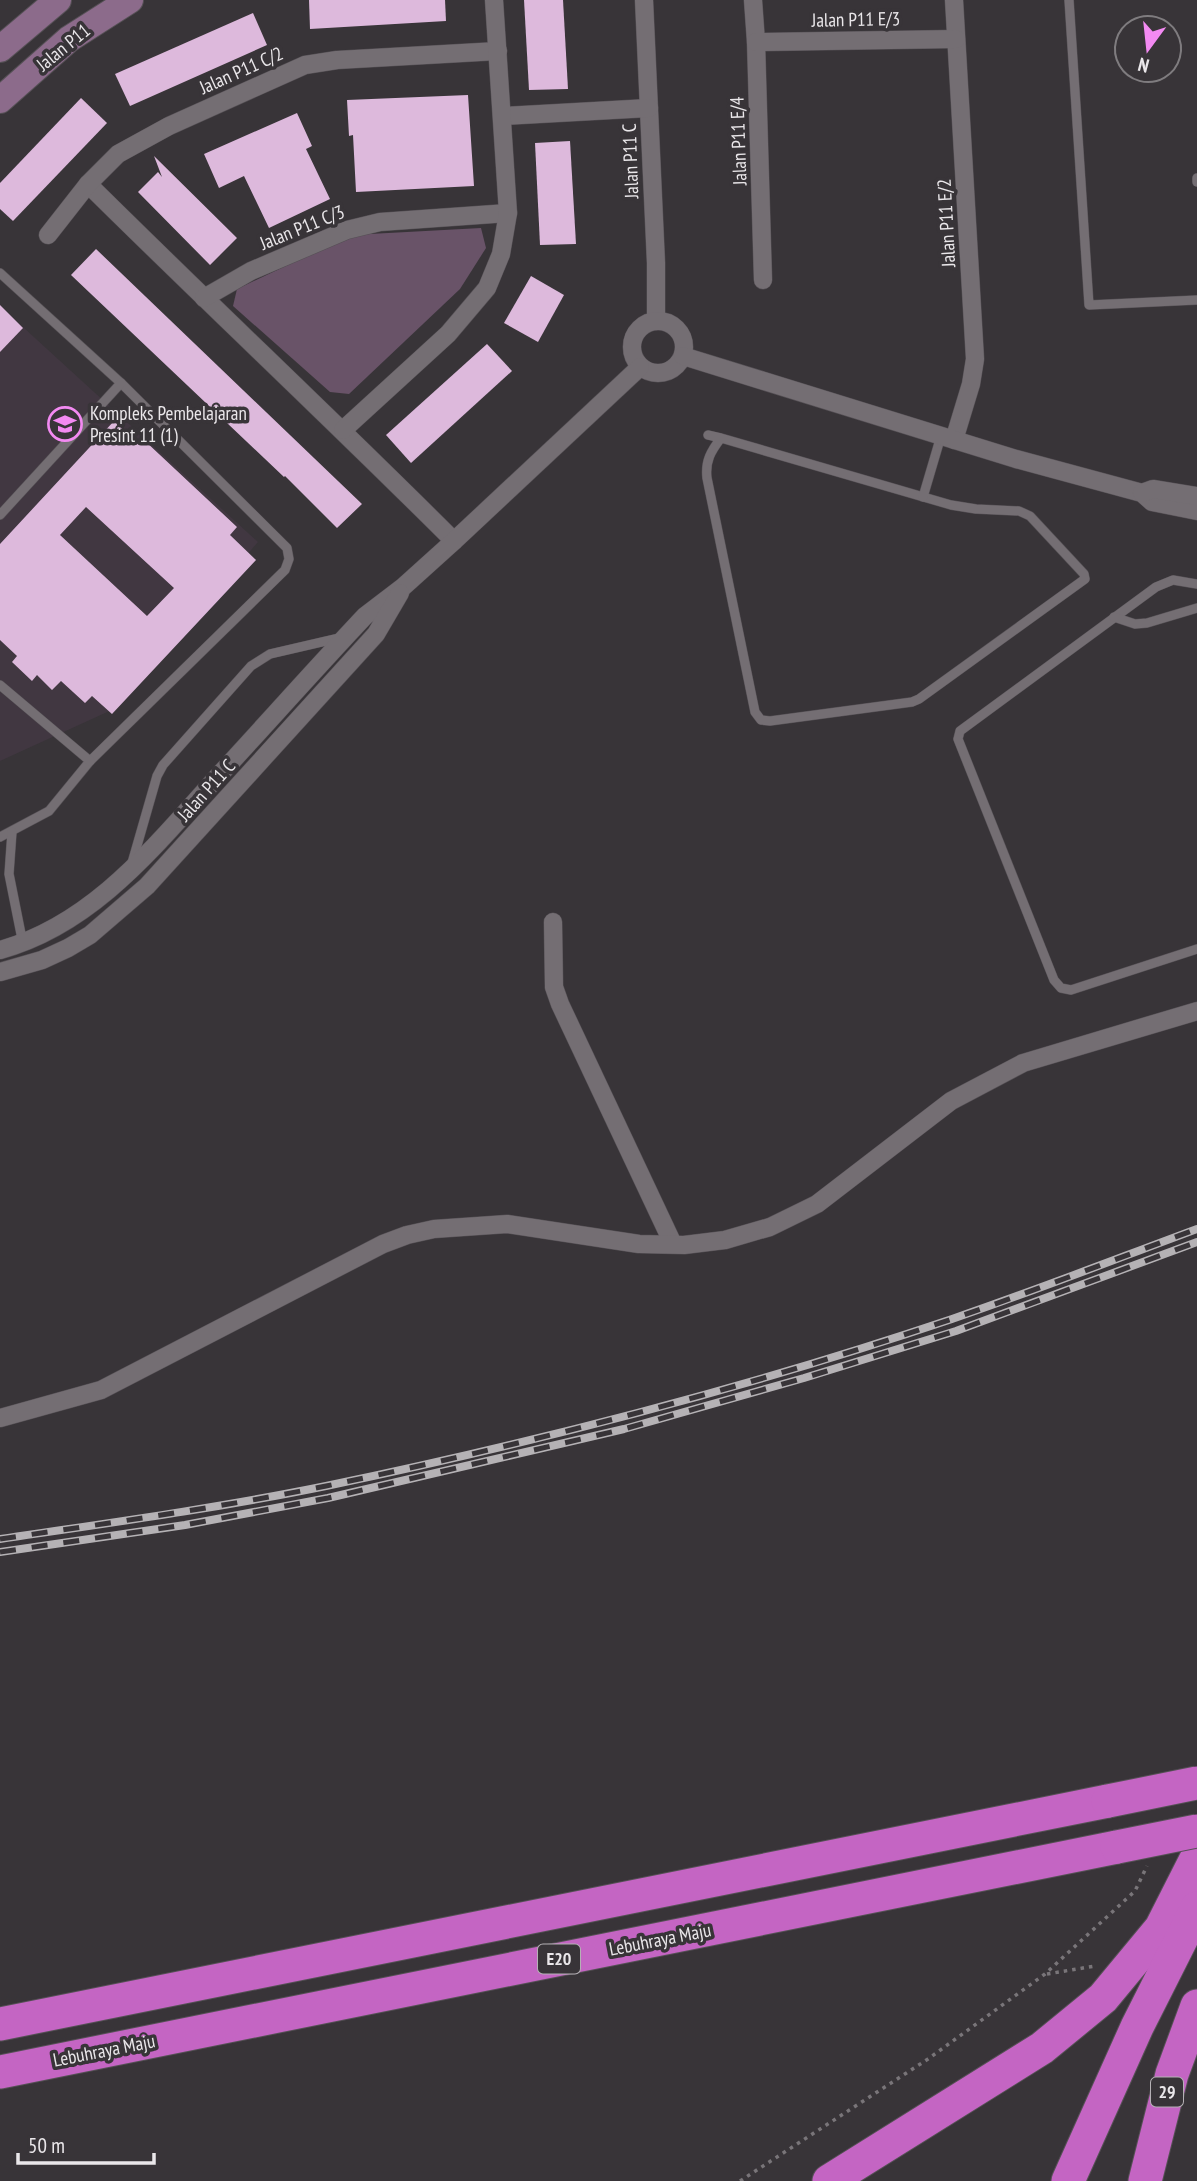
<svg xmlns="http://www.w3.org/2000/svg" width="1197" height="2181" viewBox="0 0 1197 2181" font-family="'PT Sans Narrow',sans-serif">
	<style>
		.built { fill: #413741 }
		.green { fill: #695368 }
		.building { fill: #ddb9dc; fill-rule: evenodd }
		.lines { fill: none; stroke-linecap: round; stroke-linejoin: round }
		.lane-casing { stroke: #555055; stroke-width: 10 }
		.street-casing { stroke: #555055; stroke-width: 19 }
		.secondary-casing { stroke: #555055; stroke-width: 28 }
		.highway-casing { stroke: #555055; stroke-width: 35 }
		.path { stroke: #797579; stroke-width: 3.5; stroke-dasharray: 3.5 5; stroke-linecap: butt }
		.lane { stroke: #746e73; stroke-width: 9 }
		.street { stroke: #746e73; stroke-width: 18 }
		.secondary { stroke: #8c6b8b; stroke-width: 26 }
		.highway { stroke: #c465c3; stroke-width: 33 }
		.rail-casing { stroke: #b5b2b5; stroke-width: 8 }
		.rail { stroke: #383438; stroke-width: 5; stroke-dasharray: 16; stroke-linecap: butt }
		.highway-bridge-casing { stroke: #555055; stroke-width: 35; stroke-linecap: butt }
		.highway-bridge { stroke: #c465c3; stroke-width: 33 }
		.labels { text-anchor: middle; stroke-width: 7; stroke-linejoin: round; paint-order: stroke }
		.shield { fill: #383438; stroke: #b5b1b5; stroke-width: 2 }
		.shield-label { font-size: 18px; font-weight: bold; fill: #eae7ea }
		.street-label { font-size: 19px; fill: #eae7ea; stroke: #383438 }
		.poi-label { font-size: 19px; fill: #eae7ea; stroke: #383438; text-anchor: start }
	</style>
	<rect width="100%" height="100%" fill="#383438"/>
	<path class="built" d="M0,306L258,542L116,708L0,761Z"/>
	<path class="green" d="M481,228L486,248L460,289L349,394L330,392L233,306L237,289L351,235Z"/>
	<g class="building">
		<path d="M309,0H445L446,21L310,29Z"/>
		<path d="M524,0H563L568,89L529,90Z"/>
		<path d="M253,13L267,45L130,106L115,74Z"/>
		<path d="M468,95L474,186L356,192L353,135L349,136L347,100Z"/>
		<path d="M81,98L107,123L13,221L0,209V183Z"/>
		<path d="M297,113L312,146L306,149L330,199L269,228L244,176L219,188L204,154Z"/>
		<path d="M570,141L576,244L540,245L535,143Z"/>
		<path d="M154,156L237,238L210,265L138,192L158,172L162,177Z"/>
		<path d="M96,249L362,504L337,528L285,476L284,477L71,275Z"/>
		<path d="M531,276L564,295L538,342L504,323Z"/>
		<path d="M0,305L23,328L0,352Z"/>
		<path d="M487,344L512,371L411,463L386,435Z"/>
		<path d="M114,421L139,445L144,440L237,527L230,535L256,560L112,714L92,696L85,703L61,681L52,690L37,675L32,681L12,662L17,656L0,640V544ZM86,507L174,588L147,616L60,535Z"/>
	</g>
	<g class="lines">
		<g class="lane-casing">
			<g id="lane">
				<path d="M1069,0L1089,305L1197,300"/>
				<path d="M1197,178V182"/>
				<path d="M0,273L121,383L287,548L289,559L285,570L90,761L49,811L0,837"/>
				<path d="M708,435L721,438L951,505L976,509L1019,511L1030,516L1084,574L1085,579L919,699L912,702L770,721L761,720L755,712L707,478C705,461 711,451 721,438"/>
				<path d="M923,497L941,436"/>
				<path d="M0,515L121,383"/>
				<path d="M1197,584L1173,580L1156,587L960,731L958,739L1054,980L1061,988L1071,990L1197,949"/>
				<path d="M1114,617L1135,624L1147,623L1197,608"/>
				<path d="M0,685L90,761"/>
				<path d="M12,832L9,874L23,944"/>
				<path d="M132,863L157,776L163,765L251,666L270,654L339,638"/>
			</g>
		</g>
		<g class="street-casing">
			<g id="street">
				<path d="M644,0L656,263V321"/>
				<path d="M753,0L756,42L763,280"/>
				<path d="M954,0L975,359L971,384L954,440"/>
				<path d="M756,42L956,39"/>
				<path d="M503,116L649,108"/>
				<path d="M88,184C209,304 334,421 454,541"/>
				<path d="M48,235L88,184L118,154L169,126L305,65L337,60L498,51"/>
				<path d="M204,298L251,271L347,230L380,222L508,213"/>
				<circle cx="658" cy="347" r="26"/>
				<path d="M683,356L1016,459L1142,493L1152,502L1197,511"/>
				<path d="M343,430L448,334L487,288L501,254L508,213L494,0"/>
				<path d="M1142,493L1153,489L1197,496"/>
				<path d="M553,922L554,987L560,1004L673,1244"/>
				<path d="M0,950C95,924 157,843 221,773C269,721 316,668 365,616L403,587L454,541L640,367"/>
				<path d="M0,972L42,960L68,948L90,935L147,886L376,634L400,593"/>
				<path d="M0,1418L101,1390L383,1244L407,1235L434,1229L507,1224L639,1244L684,1245L725,1240L770,1227L817,1204L951,1101L1023,1063L1197,1011"/>
			</g>
		</g>
		<g class="secondary-casing">
			<g id="secondary">
				<path d="M0,49L58,0"/>
				<path d="M0,100L69,39L130,0"/>
			</g>
		</g>
		<g class="highway-casing">
			<g id="highway">
				<path d="M0,2024L1108,1801"/>
				<path d="M0,2072L1117,1847"/>
				<path d="M829,2181L1042,2048L1103,1998L1161,1928L1197,1857"/>
				<path d="M1068,2181L1137,2027L1197,1908"/>
				<path d="M1145,2181L1172,2074L1197,2006"/>
			</g>
		</g>
		<g class="path">
			<path d="M1047,1974L1095,1966"/>
			<path d="M740,2181L928,2059L1045,1974L1135,1891L1147,1866"/>
		</g>
		<use href="#lane" class="lane"/>
		<use href="#street" class="street"/>
		<use href="#secondary" class="secondary"/>
		<use href="#highway" class="highway"/>
		<g class="rail-casing">
			<g id="rail">
				<path d="M0,1539C109,1523 218,1508 326,1486C537,1442 747,1388 952,1319C1034,1291 1116,1259 1197,1229"/>
				<path d="M0,1552L185,1525L328,1498L624,1429L804,1378L956,1331L1197,1242"/>
			</g>
		</g>
		<use href="#rail" class="rail"/>
		<g class="highway-bridge-casing">
			<g id="highway-bridge">
				<path d="M1108,1801L1197,1783"/>
				<path d="M1117,1847L1197,1831"/>
			</g>
		</g>
		<use href="#highway-bridge" class="highway-bridge"/>
	</g>
	<defs>
		<g id="school-ring" transform="scale(1.75)"><circle r="9.5" fill="#383438" stroke="#f38af2" stroke-width="1.5"/><path d="M0-5L7-2L0 1L-7-2ZM-4 1L0 2.5L4 1V4Q0 6-4 4Z" fill="#f38af2"/></g>
	</defs>
	<g fill-rule="evenodd">
		<use href="#school-ring" x="65" y="424"/>
	</g>
	<g class="labels">
		<g class="shield">
			<rect x="538" y="1944.5" width="42" height="29" rx="5"/>
			<rect x="1151" y="2077.5" width="32" height="29" rx="5"/>
		</g>
		<g class="shield-label">
			<text x="559" y="1965">E20</text>
			<text x="1167" y="2098">29</text>
		</g>
		<g class="street-label">
			<text transform="translate(856 19) rotate(-1)" y="7">Jalan P11 E/3</text>
			<text transform="translate(63 47) rotate(-39)" y="7">Jalan P11</text>
			<text transform="translate(241 70) rotate(-24)" y="7">Jalan P11 C/2</text>
			<text transform="translate(738 141) rotate(-92)" y="7">Jalan P11 E/4</text>
			<text transform="translate(630 161) rotate(-92)" y="7">Jalan P11 C</text>
			<text transform="translate(946 223) rotate(-93)" y="7">Jalan P11 E/2</text>
			<text transform="translate(302 227) rotate(-22)" y="7">Jalan P11 C/3</text>
			<text transform="translate(206 790) rotate(-48)" y="7">Jalan P11 C</text>
			<text transform="translate(660 1939) rotate(-11)" y="7">Lebuhraya Maju</text>
			<text transform="translate(104 2050) rotate(-11)" y="7">Lebuhraya Maju</text>
		</g>
		<g class="poi-label">
			<text x="90" y="420">Kompleks Pembelajaran<tspan x="90" dy="22">Presint 11 (1)</tspan></text>
		</g>
	</g>
	<g transform="translate(1148 49) rotate(195)"><circle r="33" fill="#383438" stroke="#7f7c7f" stroke-width="2"/>
	<path d="M0-5L12 26L0 18L-12 26Z" fill="#f38af2"/>
	<text y="-10" font-size="19" font-weight="bold" text-anchor="middle" fill="#eae7ea">N</text>
	</g>
	<path d="M18 2153v10h136v-10" fill="none" stroke="#eae7ea" stroke-width="3.5"/>
	<text x="28" y="2153" font-size="21" fill="#eae7ea" stroke="#383438" stroke-width="5" paint-order="stroke">50 m</text>
</svg>
